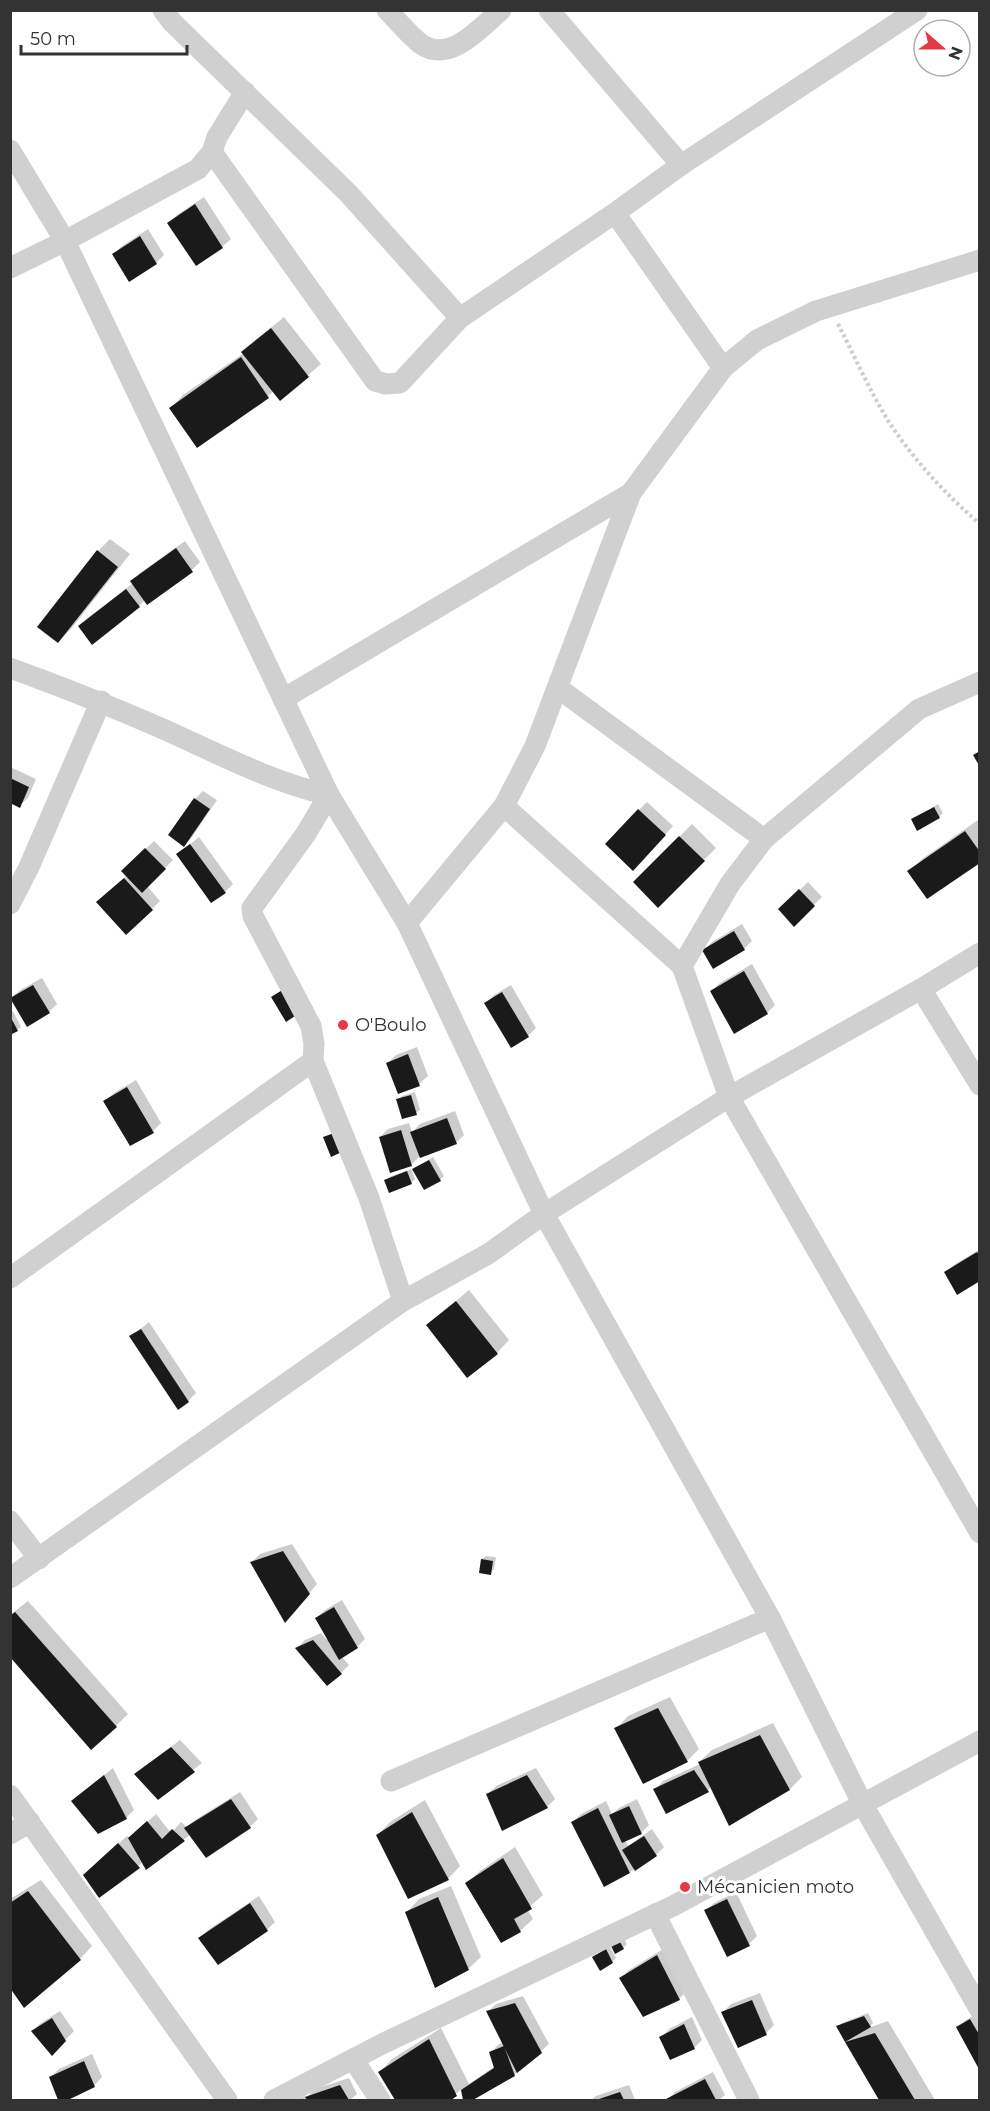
<svg xmlns="http://www.w3.org/2000/svg" width="990" height="2111" viewBox="0 0 990 2111" font-family="Montserrat,sans-serif">
	<style>
		.shadow { fill: #0003 }
		.building { fill: #1a1a1a }
		.lines { fill: none; stroke-linecap: round; stroke-linejoin: round }
		.path { stroke: #cdcdcd; stroke-width: 4; stroke-dasharray: 3 3; stroke-linecap: butt }
		.street { stroke: #d0d0d0; stroke-width: 21 }
		.poi-dot { fill: #e63946; stroke: #fff; stroke-width: 2 }
		.labels { text-anchor: middle; stroke-width: 6; stroke-linejoin: round; paint-order: stroke }
		.poi-label { font-size: 18px; fill: #333; stroke: #fff; text-anchor: start }
	</style>
	<rect width="100%" height="100%" fill="#fff"/>
	<g class="shadow">
		<path d="M204,197L231,239L222,247L169,223L177,215Z"/>
		<path d="M148,229L164,255L156,263L130,280L114,254L122,246Z"/>
		<path d="M284,317L321,364L280,399L274,391L268,396L171,408L183,395L244,353L256,340Z"/>
		<path d="M110,539L130,554L71,629L58,641L98,551Z"/>
		<path d="M185,541L200,562L192,570L147,603L145,600L139,606L88,618L133,583L132,581L140,573Z"/>
		<path d="M10,767L36,779L28,798L19,806L10,802Z"/>
		<path d="M203,791L217,800L192,837L184,845L170,835L195,799Z"/>
		<path d="M647,802L673,826L641,861L639,810Z"/>
		<path d="M938,804L943,813L939,817L913,820Z"/>
		<path d="M978,820L980,861L909,872L922,859Z"/>
		<path d="M692,824L716,848L658,906L635,882Z"/>
		<path d="M199,837L233,884L225,892L178,854Z"/>
		<path d="M154,841L173,860L147,886L160,901L152,909L106,894L127,876L123,871Z"/>
		<path d="M808,882L822,897L794,924L780,909Z"/>
		<path d="M742,924L752,941L744,949L704,950L712,942Z"/>
		<path d="M752,964L775,1005L767,1013L711,991L720,983Z"/>
		<path d="M42,978L57,1004L49,1012L12,998L20,990Z"/>
		<path d="M511,985L536,1028L528,1036L486,1003L494,995Z"/>
		<path d="M13,1011L21,1027L10,1034V1012Z"/>
		<path d="M417,1047L428,1076L419,1084L399,1092L388,1063L396,1055Z"/>
		<path d="M136,1080L161,1123L153,1131L105,1101L114,1093Z"/>
		<path d="M415,1092L420,1110L416,1113L398,1100L402,1096Z"/>
		<path d="M455,1111L464,1135L456,1143L419,1157L411,1165L380,1137L388,1129L409,1123L412,1132L420,1124Z"/>
		<path d="M433,1157L444,1176L440,1180L414,1169Z"/>
		<path d="M411,1169L415,1179L411,1183L385,1181L389,1177Z"/>
		<path d="M980,1249V1279L946,1273L954,1265Z"/>
		<path d="M469,1290L509,1340L497,1353L428,1325Z"/>
		<path d="M149,1322L196,1393L188,1401L131,1337Z"/>
		<path d="M292,1544L317,1584L293,1613L252,1562L260,1554Z"/>
		<path d="M486,1556L496,1557L494,1569L490,1573L482,1559Z"/>
		<path d="M342,1600L365,1639L357,1647L341,1656L349,1665L341,1673L297,1648L305,1640L321,1633L327,1640L328,1639L317,1618L325,1610Z"/>
		<path d="M28,1601L128,1714L116,1726L10,1655V1615Z"/>
		<path d="M670,1697L699,1749L687,1761L616,1729L628,1716Z"/>
		<path d="M773,1723L802,1777L790,1789L711,1787L708,1790H655L663,1781L700,1764L699,1762L712,1750Z"/>
		<path d="M180,1740L202,1763L158,1798L136,1774Z"/>
		<path d="M113,1768L134,1810L126,1818L82,1793Z"/>
		<path d="M536,1768L555,1799L547,1807L488,1794L496,1786Z"/>
		<path d="M240,1792L258,1819L250,1827L191,1834L147,1868L143,1862L99,1895L93,1867L127,1836L130,1838L156,1814L171,1833L181,1822L187,1827L195,1820Z"/>
		<path d="M637,1799L649,1825L641,1833L625,1840L628,1846L652,1829L664,1847L656,1855L630,1872L573,1822L581,1814L606,1801L612,1814L619,1808Z"/>
		<path d="M425,1800L460,1866L448,1879L378,1835L390,1822Z"/>
		<path d="M515,1847L543,1895L527,1909L533,1919L520,1931L467,1883L480,1871Z"/>
		<path d="M41,1880L92,1946L80,1959L10,1986V1899Z"/>
		<path d="M451,1886L481,1957L468,1969L407,1912L419,1899Z"/>
		<path d="M736,1892L757,1936L749,1944L706,1911L714,1903Z"/>
		<path d="M259,1896L275,1922L267,1930L200,1939L208,1930Z"/>
		<path d="M624,1939L627,1944L623,1948L613,1947Z"/>
		<path d="M610,1947L616,1958L612,1962L594,1957Z"/>
		<path d="M665,1948L687,1991L679,1999L621,1979L629,1970Z"/>
		<path d="M760,1993L774,2025L766,2033L739,2046L722,2013L731,2004Z"/>
		<path d="M523,1996L549,2044L514,2075L470,2100H464L462,2089L448,2100H397L380,2072L392,2059L441,2028L469,2084L495,2066L490,2053L499,2044L504,2042L488,2012L496,2004Z"/>
		<path d="M60,2011L74,2031L52,2054L33,2031L41,2023Z"/>
		<path d="M979,2012L980,2013V2067L958,2028L966,2020Z"/>
		<path d="M868,2013L873,2023L868,2028L888,2021L935,2100H880L838,2027L842,2023Z"/>
		<path d="M692,2017L702,2040L694,2048L661,2038L669,2029Z"/>
		<path d="M92,2054L102,2077L94,2086L65,2100H60L51,2077L59,2069Z"/>
		<path d="M713,2072L725,2095L719,2100H667L675,2092Z"/>
		<path d="M349,2078L357,2094L350,2100H295L305,2096L307,2097L315,2089Z"/>
		<path d="M629,2085L635,2100H591L596,2096Z"/>
	</g>
	<g class="building">
		<path d="M195,204L223,248L196,266L167,223Z"/>
		<path d="M140,236L157,264L129,282L112,254Z"/>
		<path d="M271,328L309,377L280,401L241,352Z"/>
		<path d="M241,357L269,398L197,448L169,408Z"/>
		<path d="M176,548L193,572L147,605L130,581Z"/>
		<path d="M97,550L118,567L58,643L37,627Z"/>
		<path d="M126,589L140,607L92,645L78,626Z"/>
		<path d="M980,751V767L973,755Z"/>
		<path d="M10,778L29,787L20,808L10,803Z"/>
		<path d="M194,798L210,809L184,847L168,835Z"/>
		<path d="M934,807L940,818L917,831L911,819Z"/>
		<path d="M638,809L666,835L633,871L605,844Z"/>
		<path d="M965,831L980,852V863L927,899L907,871Z"/>
		<path d="M679,836L705,861L658,908L633,882Z"/>
		<path d="M190,844L226,893L211,903L176,854Z"/>
		<path d="M145,848L166,869L142,893L121,871Z"/>
		<path d="M124,878L153,910L126,935L96,902Z"/>
		<path d="M799,889L815,906L794,927L778,909Z"/>
		<path d="M734,931L745,950L713,969L702,950Z"/>
		<path d="M744,971L768,1014L734,1034L710,991Z"/>
		<path d="M33,985L50,1013L27,1027L10,998Z"/>
		<path d="M284,989L298,1014L286,1022L271,997Z"/>
		<path d="M502,992L529,1037L511,1048L484,1003Z"/>
		<path d="M10,1016L18,1031L10,1035Z"/>
		<path d="M408,1054L420,1086L398,1094L386,1063Z"/>
		<path d="M127,1087L154,1133L130,1146L103,1101Z"/>
		<path d="M411,1095L417,1115L402,1119L396,1099Z"/>
		<path d="M447,1118L457,1144L420,1158L410,1132Z"/>
		<path d="M401,1130L412,1166L390,1173L379,1137Z"/>
		<path d="M337,1132L344,1151L331,1157L323,1137Z"/>
		<path d="M429,1160L441,1181L424,1190L412,1169Z"/>
		<path d="M407,1171L412,1184L389,1193L384,1180Z"/>
		<path d="M977,1252L980,1257V1281L957,1295L944,1272Z"/>
		<path d="M456,1301L498,1354L467,1378L426,1325Z"/>
		<path d="M141,1329L189,1402L178,1410L129,1336Z"/>
		<path d="M283,1551L310,1594L285,1623L250,1562Z"/>
		<path d="M481,1559L493,1561L491,1575L479,1573Z"/>
		<path d="M334,1607L358,1648L339,1660L315,1618Z"/>
		<path d="M15,1612L117,1727L91,1750L10,1657V1616Z"/>
		<path d="M313,1640L342,1674L327,1686L295,1648Z"/>
		<path d="M658,1708L688,1762L643,1784L614,1728Z"/>
		<path d="M760,1735L790,1790L729,1826L698,1762Z"/>
		<path d="M171,1747L195,1772L158,1800L134,1774Z"/>
		<path d="M694,1770L709,1792L666,1814L653,1789Z"/>
		<path d="M104,1775L127,1819L98,1834L71,1801Z"/>
		<path d="M527,1775L548,1808L502,1831L486,1794Z"/>
		<path d="M231,1799L251,1828L206,1858L184,1828Z"/>
		<path d="M629,1806L642,1834L622,1843L609,1815Z"/>
		<path d="M598,1808L630,1873L604,1887L571,1822Z"/>
		<path d="M412,1812L449,1880L408,1899L376,1835Z"/>
		<path d="M147,1821L162,1839L172,1829L185,1841L146,1870L128,1838Z"/>
		<path d="M644,1836L657,1856L635,1871L622,1850Z"/>
		<path d="M118,1843L140,1868L99,1898L83,1875Z"/>
		<path d="M503,1858L532,1909L514,1919L521,1932L501,1943L465,1883Z"/>
		<path d="M28,1891L81,1960L24,2008L10,1988V1903Z"/>
		<path d="M438,1897L469,1970L435,1988L405,1912Z"/>
		<path d="M727,1899L750,1946L727,1957L704,1910Z"/>
		<path d="M250,1903L268,1931L218,1965L198,1938Z"/>
		<path d="M620,1942L624,1949L615,1954L611,1946Z"/>
		<path d="M606,1949L613,1963L600,1971L592,1957Z"/>
		<path d="M657,1955L680,2000L643,2017L619,1978Z"/>
		<path d="M752,2000L767,2035L738,2048L721,2012Z"/>
		<path d="M515,2003L542,2053L517,2073L486,2011Z"/>
		<path d="M864,2016L871,2027L845,2042L875,2033L915,2100H879L845,2042L836,2026Z"/>
		<path d="M52,2018L66,2041L52,2056L31,2031Z"/>
		<path d="M970,2019L980,2036V2071L956,2027Z"/>
		<path d="M684,2024L695,2049L670,2060L659,2037Z"/>
		<path d="M429,2039L457,2096L451,2100H395L378,2072Z"/>
		<path d="M504,2046L515,2076L473,2100H463L461,2090L494,2068L489,2052Z"/>
		<path d="M84,2061L95,2087L68,2100H58L49,2077Z"/>
		<path d="M705,2079L716,2100H664Z"/>
		<path d="M340,2085L349,2100H307L305,2097Z"/>
		<path d="M620,2092L624,2100H596Z"/>
	</g>
	<g class="lines">
		<path class="path" d="M838,324C854,355 869,389 887,419C912,458 945,494 980,524"/>
		<g class="street">
			<path d="M163,10L172,22L348,193L460,318"/>
			<path d="M387,10C398,21 409,35 421,44C450,64 480,28 501,10"/>
			<path d="M549,10L681,165"/>
			<path d="M10,150L65,241L329,795L407,923L544,1214L770,1618L863,1805L980,2010"/>
			<path d="M212,152L375,381L386,384L400,383L460,318L615,213L681,165L917,10"/>
			<path d="M615,213L723,368"/>
			<path d="M10,268L65,241L198,169L212,152L217,137L245,92"/>
			<path d="M10,668C62,687 113,707 163,729C217,753 271,782 329,795"/>
			<path d="M558,688L764,839"/>
			<path d="M283,699L631,493"/>
			<path d="M329,795L305,835L252,908L253,916L311,1026L314,1044L313,1061L369,1198L403,1301"/>
			<path d="M504,806L682,966L729,1097L980,1533"/>
			<path d="M10,904L29,867L101,701"/>
			<path d="M407,923L504,806L535,746L631,493L723,368L757,340L816,311L980,260"/>
			<path d="M682,966L730,884L764,839L919,709L980,682"/>
			<path d="M921,989L980,1085"/>
			<path d="M10,1278L313,1061"/>
			<path d="M10,1521L39,1559"/>
			<path d="M10,1578L403,1301L488,1254L544,1214L729,1097L921,989L980,953"/>
			<path d="M391,1781L770,1618"/>
			<path d="M10,1795L227,2100"/>
			<path d="M10,1834L30,1822"/>
			<path d="M655,1914L749,2100"/>
			<path d="M353,2059L380,2100"/>
			<path d="M274,2100L384,2043L673,1906L980,1741"/>
		</g>
	</g>
	<g class="poi-dot">
		<circle cx="343" cy="1025" r="6"/>
		<circle cx="685" cy="1887" r="6"/>
	</g>
	<g class="labels">
		<g class="poi-label">
			<text x="355" y="1031">O'Boulo</text>
			<text x="697" y="1893">Mécanicien moto</text>
		</g>
	</g>
	<rect width="990" height="2111" fill="none" stroke="#333333" stroke-width="24"/>
	<g transform="translate(942 48) rotate(111)"><circle r="28" fill="#ffffff" stroke="#adadad" stroke-width="1.5"/>
	<path d="M0-4.5L10 22L0 15L-10 22Z" fill="#e63946"/>
	<text y="-9" font-size="16" font-weight="bold" text-anchor="middle" fill="#333333">N</text>
	</g>
	<path d="M21 45v9h166v-9" fill="none" stroke="#333333" stroke-width="3"/>
	<text x="30" y="45" font-size="18" fill="#333333" stroke="#ffffff" stroke-width="4.5" paint-order="stroke">50 m</text>
</svg>
